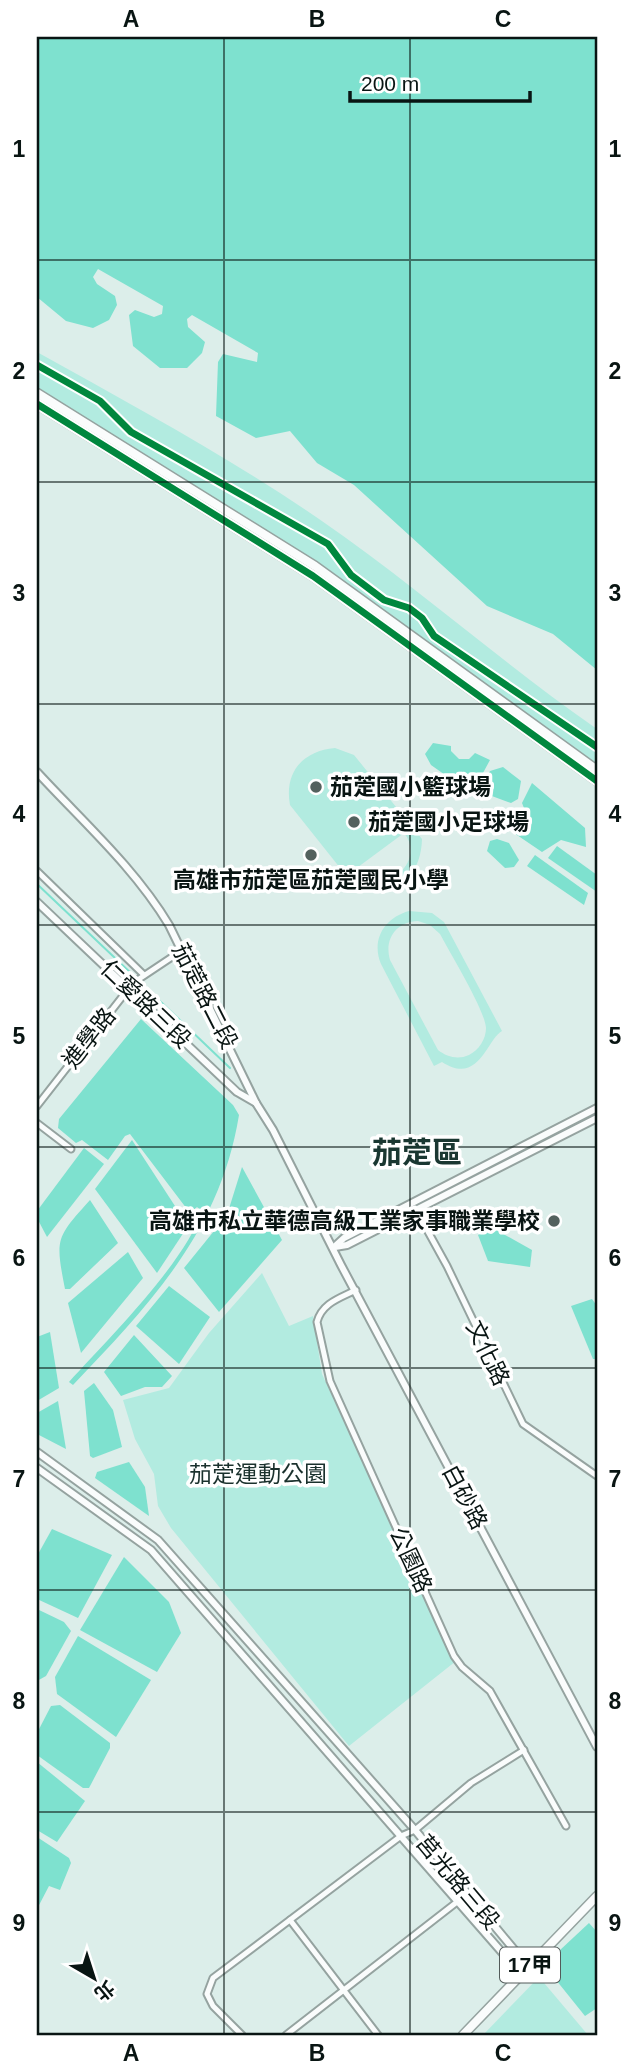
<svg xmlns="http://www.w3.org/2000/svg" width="634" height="2072" viewBox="0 0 634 2072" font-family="Arial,'Noto Sans TC',sans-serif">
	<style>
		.green { fill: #b2ebe0; fill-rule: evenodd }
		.water { fill: #7ee1cf }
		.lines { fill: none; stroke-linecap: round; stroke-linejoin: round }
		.stream { stroke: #7ee1cf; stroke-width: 2 }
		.minor-casing { stroke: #95a3a0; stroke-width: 9 }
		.tertiary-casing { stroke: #95a3a0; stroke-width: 10 }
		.primary-casing { stroke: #95a3a0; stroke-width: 11 }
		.minor { stroke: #fafcfc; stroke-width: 5 }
		.tertiary { stroke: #fafcfc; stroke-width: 6 }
		.primary { stroke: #fafcfc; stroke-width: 8 }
		.cycleway-casing { stroke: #fff; stroke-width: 11 }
		.cycleway { stroke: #00873e; stroke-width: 7 }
		.grid { fill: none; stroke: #091513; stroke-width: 2; stroke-opacity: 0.55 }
		.poi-dot { fill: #53615e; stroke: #fff; stroke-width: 2.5 }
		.labels { text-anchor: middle; stroke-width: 7; stroke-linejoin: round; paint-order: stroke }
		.shield { fill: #fff; stroke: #535b5a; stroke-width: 2 }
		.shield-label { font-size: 21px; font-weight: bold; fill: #091513 }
		.poi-label { font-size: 23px; font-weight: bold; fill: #091513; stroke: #fff; text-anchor: start }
		.street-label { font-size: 23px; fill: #091513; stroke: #fff }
		.park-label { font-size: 23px; fill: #1a312d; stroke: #fff }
		.district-label { font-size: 30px; font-weight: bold; fill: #1a3731; stroke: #fff }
		.neatline { fill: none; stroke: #091513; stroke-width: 2.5 }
		.grid-label { font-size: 23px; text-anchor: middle; font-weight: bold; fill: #091513 }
	</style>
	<rect width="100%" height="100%" fill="#dceeea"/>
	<g class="green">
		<path d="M37,352C132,405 229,457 319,519C415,585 502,663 597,729V765L326,569L37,389Z"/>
		<path d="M335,748L354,755L422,839C421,878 394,900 356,888L290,805C284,773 302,751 335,748ZM404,833C429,863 377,903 354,870Z"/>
		<path d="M409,911L432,913L444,922L502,1031C487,1039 479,1086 442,1062L434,1066L381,964C371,940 384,918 409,911ZM418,921L430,925L440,934C450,953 485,1010 486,1028C486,1039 479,1050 469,1055C458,1060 447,1057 438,1050L390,960C384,939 396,922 418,921Z"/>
		<path d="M262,1273L289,1326L313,1316L322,1374L456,1661L349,1746L171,1528L158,1506L154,1474L135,1439L123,1400L169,1388L209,1333Z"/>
		<path d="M539,1977L588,2035H483Z"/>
	</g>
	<g class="water">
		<path d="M37,37H597V670L553,634L487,606L354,485L317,463L290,431L256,438L216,416L218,362L223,354L257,362L258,353L192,315L187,319L188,327L205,342L202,353L187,368H160L133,346L129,315L135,310L154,317L162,314L163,306L98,269L93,277L97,284L115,296L117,305L109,320L93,328L66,321L37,297Z"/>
		<path d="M433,743L451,746V751L459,759H469L475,753L490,760L477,784L465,789L431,765L425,754Z"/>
		<path d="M503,767L521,781L518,799L511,803L481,792L480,788L490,771Z"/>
		<path d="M532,783L585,828L586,847L561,840L542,852L514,833L526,813L522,803Z"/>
		<path d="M497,839L509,843L519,860L514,867L505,868L487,851L490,841Z"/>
		<path d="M557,846L597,875V892L548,858Z"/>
		<path d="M535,855L588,893L584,905L527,866Z"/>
		<path d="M141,1019L233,1105L239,1115C220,1231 151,1303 73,1385L69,1382C107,1340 185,1263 202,1211L197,1207L190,1213L130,1134L125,1136L108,1160L82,1140L76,1143L58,1128L59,1119Z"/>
		<path d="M132,1140L188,1226L157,1273L95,1189Z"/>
		<path d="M84,1148L104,1164L47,1237L37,1218V1211Z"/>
		<path d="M242,1167L282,1240L219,1312L184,1268L227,1215Z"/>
		<path d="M90,1200L118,1243L70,1289H65C55,1238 56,1238 90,1200Z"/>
		<path d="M491,1227L532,1250L530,1267L488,1261L478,1235Z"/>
		<path d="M128,1252L143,1278L81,1353L68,1303Z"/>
		<path d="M169,1286L210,1317L179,1364L136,1326Z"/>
		<path d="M592,1299L597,1306V1359H593L571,1306Z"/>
		<path d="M50,1332L59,1388L37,1401V1337Z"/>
		<path d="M134,1335L172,1376L162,1387H145L121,1396L104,1372Z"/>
		<path d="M94,1383L113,1410L122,1447L93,1458L90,1456L84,1391Z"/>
		<path d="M58,1401L66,1449L37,1434V1413Z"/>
		<path d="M129,1462L145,1487L149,1516L95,1478L97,1472Z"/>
		<path d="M52,1529L112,1555L78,1618L37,1599V1556Z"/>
		<path d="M124,1557L169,1602L181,1633L157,1672L80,1630Z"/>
		<path d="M37,1609L64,1622L71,1631L46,1676L37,1681Z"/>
		<path d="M78,1636L151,1680L116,1737L57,1694L55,1677Z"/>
		<path d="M60,1705L110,1743V1748L89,1788H83L37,1755V1733L51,1706Z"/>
		<path d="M37,1762L85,1801L57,1842L37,1830Z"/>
		<path d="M37,1837L69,1858L71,1863L60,1890L49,1886L37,1909Z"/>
		<path d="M589,1923L597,1932V2008L585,2016L544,1965Z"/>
	</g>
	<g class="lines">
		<g class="stream">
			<path d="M37,884L135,977"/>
			<path d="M139,981L230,1068"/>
		</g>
		<g class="minor-casing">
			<g id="minor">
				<path d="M37,871L144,975"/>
				<path d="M37,1106L133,983L181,951"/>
				<path d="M37,1123L71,1149"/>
				<path d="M415,1208L447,1266L523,1424L597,1476"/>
				<path d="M356,1290C340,1298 322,1303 317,1322L330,1381L454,1656L462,1667L490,1691L566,1826"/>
				<path d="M290,1920L378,2035"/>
				<path d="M242,2035L213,2006L207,1994L213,1978L401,1836L415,1830L471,1783L524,1750"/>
				<path d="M286,2035L457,1902"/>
			</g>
		</g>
		<g class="tertiary-casing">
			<g id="tertiary">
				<path d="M37,772C83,822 134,867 169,925L256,1103L273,1130L341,1265L597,1747"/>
				<path d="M37,902L237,1092L256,1103"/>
				<path d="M335,1247L347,1245L597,1118"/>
				<path d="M333,1248L344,1238L597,1108"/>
				<path d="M37,1452L158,1540L415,1830L521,1958L525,1970"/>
				<path d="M37,1468L151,1550L513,1965L525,1970"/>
			</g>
		</g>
		<g class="primary-casing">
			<g id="primary">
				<path d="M37,393L315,566L597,770"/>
				<path d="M37,404L313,576L597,781"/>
				<path d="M463,2035L597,1896"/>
			</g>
		</g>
		<use href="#minor" class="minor"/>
		<use href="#tertiary" class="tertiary"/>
		<use href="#primary" class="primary"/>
		<g class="cycleway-casing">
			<g id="cycleway">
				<path d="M37,365L100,401L131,432L328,544L351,575L384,600L409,608L422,618L434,636L597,747"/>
				<path d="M37,404L313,576L597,781"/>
			</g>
		</g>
		<use href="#cycleway" class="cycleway"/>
	</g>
	<path class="grid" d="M224,37V2035M410,37V2035M37,260H597M37,482H597M37,704H597M37,925H597M37,1147H597M37,1368H597M37,1590H597M37,1812H597"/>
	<g class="poi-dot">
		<circle cx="316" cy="787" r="7"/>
		<circle cx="354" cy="822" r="7"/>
		<circle cx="311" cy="855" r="7"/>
		<circle cx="554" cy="1221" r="7"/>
	</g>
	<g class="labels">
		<rect class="shield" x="500" y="1947.5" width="60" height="35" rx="5"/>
		<g class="shield-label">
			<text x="530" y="1972">17甲</text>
		</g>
		<g class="poi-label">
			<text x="330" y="795">茄萣國小籃球場</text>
			<text x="368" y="830">茄萣國小足球場</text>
			<text x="311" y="888" text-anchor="middle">高雄市茄萣區茄萣國民小學</text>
			<text x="540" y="1229" text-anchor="end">高雄市私立華德高級工業家事職業學校</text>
		</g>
		<g class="street-label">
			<text transform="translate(205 996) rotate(63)" y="8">茄萣路二段</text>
			<text transform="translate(146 1004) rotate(44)" y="8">仁愛路三段</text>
			<text transform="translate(89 1038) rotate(-52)" y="8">進學路</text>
			<text transform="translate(488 1353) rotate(64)" y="8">文化路</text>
			<text transform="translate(465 1497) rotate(62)" y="8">白砂路</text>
			<text transform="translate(411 1560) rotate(65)" y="8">公園路</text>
			<text transform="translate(458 1882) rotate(50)" y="8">莒光路三段</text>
		</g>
		<g class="park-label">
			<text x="258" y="1482">茄萣運動公園</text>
		</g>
		<g class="district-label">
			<text x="417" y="1163">茄萣區</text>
		</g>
	</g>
	<rect width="634" height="2072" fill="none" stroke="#ffffff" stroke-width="77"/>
	<g transform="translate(94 1978) rotate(141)" stroke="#ffffff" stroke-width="5" paint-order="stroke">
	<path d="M0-5L12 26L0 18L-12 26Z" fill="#091513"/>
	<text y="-10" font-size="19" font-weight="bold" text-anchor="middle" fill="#091513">北</text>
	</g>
	<path d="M350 91v10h180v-10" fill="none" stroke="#091513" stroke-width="3.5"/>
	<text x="361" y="91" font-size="21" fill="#091513" stroke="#ffffff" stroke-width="5" paint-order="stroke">200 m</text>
	<rect x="38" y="38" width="558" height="1996" class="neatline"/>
	<g class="grid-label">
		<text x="131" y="27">A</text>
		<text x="317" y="27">B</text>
		<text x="503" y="27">C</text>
		<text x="19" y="157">1</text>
		<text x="615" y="157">1</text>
		<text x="19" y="379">2</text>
		<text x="615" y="379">2</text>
		<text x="19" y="601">3</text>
		<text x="615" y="601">3</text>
		<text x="19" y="822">4</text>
		<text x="615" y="822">4</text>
		<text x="19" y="1044">5</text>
		<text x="615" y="1044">5</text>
		<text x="19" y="1266">6</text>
		<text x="615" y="1266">6</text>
		<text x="19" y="1487">7</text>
		<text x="615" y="1487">7</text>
		<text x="19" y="1709">8</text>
		<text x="615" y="1709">8</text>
		<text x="19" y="1931">9</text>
		<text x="615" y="1931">9</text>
		<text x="131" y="2061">A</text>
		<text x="317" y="2061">B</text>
		<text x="503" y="2061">C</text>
	</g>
</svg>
